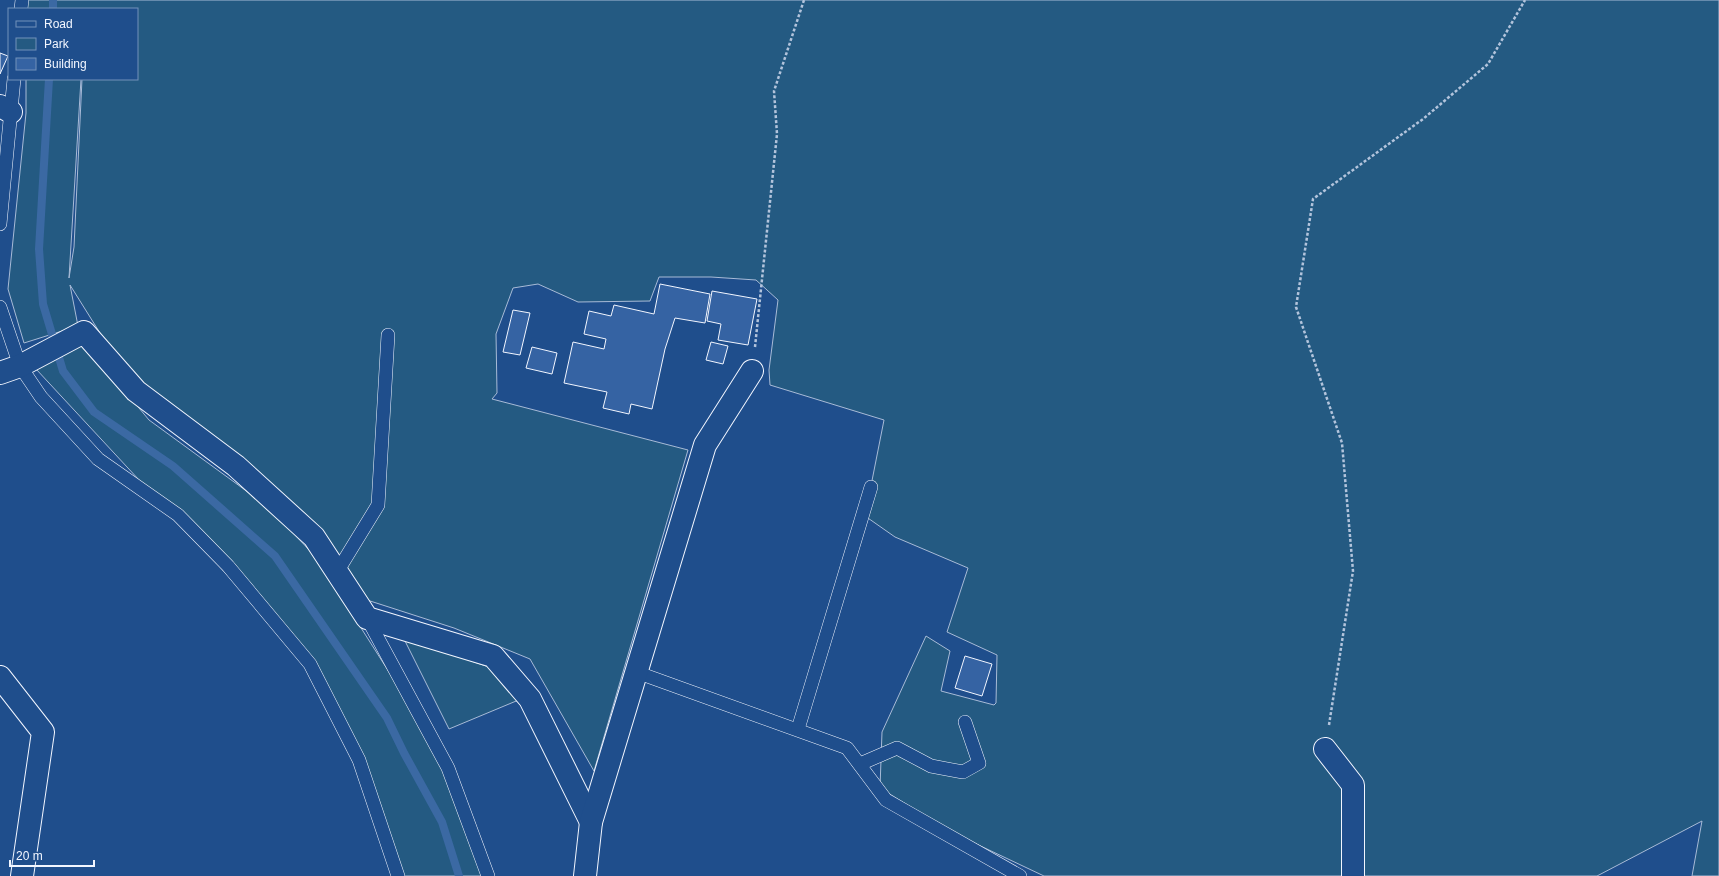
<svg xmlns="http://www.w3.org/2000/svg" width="1719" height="876" viewBox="0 0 1719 876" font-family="Arial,sans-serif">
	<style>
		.green { fill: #245a82; stroke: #a8bbd7 }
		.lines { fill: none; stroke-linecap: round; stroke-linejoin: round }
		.stream { stroke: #3b69a3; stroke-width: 8 }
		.building { fill: #3563a3; stroke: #f2f6ff }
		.service-casing { stroke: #f2f6ff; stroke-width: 14 }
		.minor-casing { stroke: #f2f6ff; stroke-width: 24 }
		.path { stroke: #b3c4dc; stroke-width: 2.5; stroke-dasharray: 3 2; stroke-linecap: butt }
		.service { stroke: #1f4e8c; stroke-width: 13 }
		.minor { stroke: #1f4e8c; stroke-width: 22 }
	</style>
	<rect width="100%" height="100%" fill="#1f4e8c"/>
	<g class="green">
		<path d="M24,0H1719V876H1692L1702,821L1597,876H1044L953,833L880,788L882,732L926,636L950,651L941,691L994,705L996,703L997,655L947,632L968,568L895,537L865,516L884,420L770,385L769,370L778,300L756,280L711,277H659L650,301L578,302L538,284L513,288L496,334L497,393L492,399L688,450L594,771L530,659L454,628L367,600L130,373L100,333L70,285L78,326L24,343L8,289L26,113V79H81L69,278L74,247L82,79H137V9H25Z"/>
		<path d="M83,341L149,420L267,506L316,557L443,757L491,876H403L310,664L36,369Z"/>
		<path d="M403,637L500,671L521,699L449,729Z"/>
	</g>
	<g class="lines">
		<g class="stream">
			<path d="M53,9V0"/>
			<path d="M49,79L39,249L43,304L63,371L94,412L173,466L275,556L387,718L404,753L442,822L459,876"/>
		</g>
	</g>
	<g class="building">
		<path d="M0,53L8,56L0,74Z"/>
		<path d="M660,284L710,294L705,323L675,318L665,349L652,409L631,404L629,414L603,408L607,392L564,383L573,342L604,349L606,339L584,334L589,311L611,316L614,305L654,314Z"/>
		<path d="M712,291L757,299L748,345L718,340L721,324L707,321Z"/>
		<path d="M513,310L530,313L520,355L503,352Z"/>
		<path d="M711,342L728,346L723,364L706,360Z"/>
		<path d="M532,347L557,353L552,374L526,368Z"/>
		<path d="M965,656L992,664L982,696L955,688Z"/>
	</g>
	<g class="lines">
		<g class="service-casing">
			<g id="service">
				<path d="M21,9L22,0"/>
				<path d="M0,224L14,79"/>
				<path d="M0,307L20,366L41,397L98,459L178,515L228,566L310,664L359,760L398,876"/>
				<path d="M337,572L378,505L388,335"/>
				<path d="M367,618L448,768L488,876"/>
				<path d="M636,672L847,748L886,800L1020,876"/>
				<path d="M798,729L871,487"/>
				<path d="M860,764L897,748L931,766L963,772L979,763L965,722"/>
			</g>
		</g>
		<g class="minor-casing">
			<g id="minor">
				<path d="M0,106L11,112"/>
				<path d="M0,373L20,366L84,332L136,391L236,466L314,537L367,618L493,656L530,699L591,822"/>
				<path d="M0,677L43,732L22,876"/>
				<path d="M1325,749L1353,785V876"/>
				<path d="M585,876L591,822L705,445L752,371"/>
			</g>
		</g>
		<g class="path">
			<path d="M755,347L777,134L774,91L804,0"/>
			<path d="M1329,725L1353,571L1342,443L1296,307L1313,199L1423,119L1488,64L1525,0"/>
		</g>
		<use href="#service" class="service"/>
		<use href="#minor" class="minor"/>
	</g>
	<rect x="8" y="8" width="130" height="72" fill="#1f4e8c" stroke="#7391ba"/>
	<rect x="16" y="21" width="20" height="6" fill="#1f4e8c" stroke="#7391ba"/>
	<text x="44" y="28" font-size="12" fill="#f2f6ff">Road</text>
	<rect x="16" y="38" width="20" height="12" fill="#245a82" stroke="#7391ba"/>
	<text x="44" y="48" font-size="12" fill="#f2f6ff">Park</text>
	<rect x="16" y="58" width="20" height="12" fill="#3563a3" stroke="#7391ba"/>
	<text x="44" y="68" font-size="12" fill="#f2f6ff">Building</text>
	<path d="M10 860v6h84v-6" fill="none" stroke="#f2f6ff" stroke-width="2"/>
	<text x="16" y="860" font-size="12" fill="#f2f6ff" stroke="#1f4e8c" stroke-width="3" paint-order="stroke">20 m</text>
</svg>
